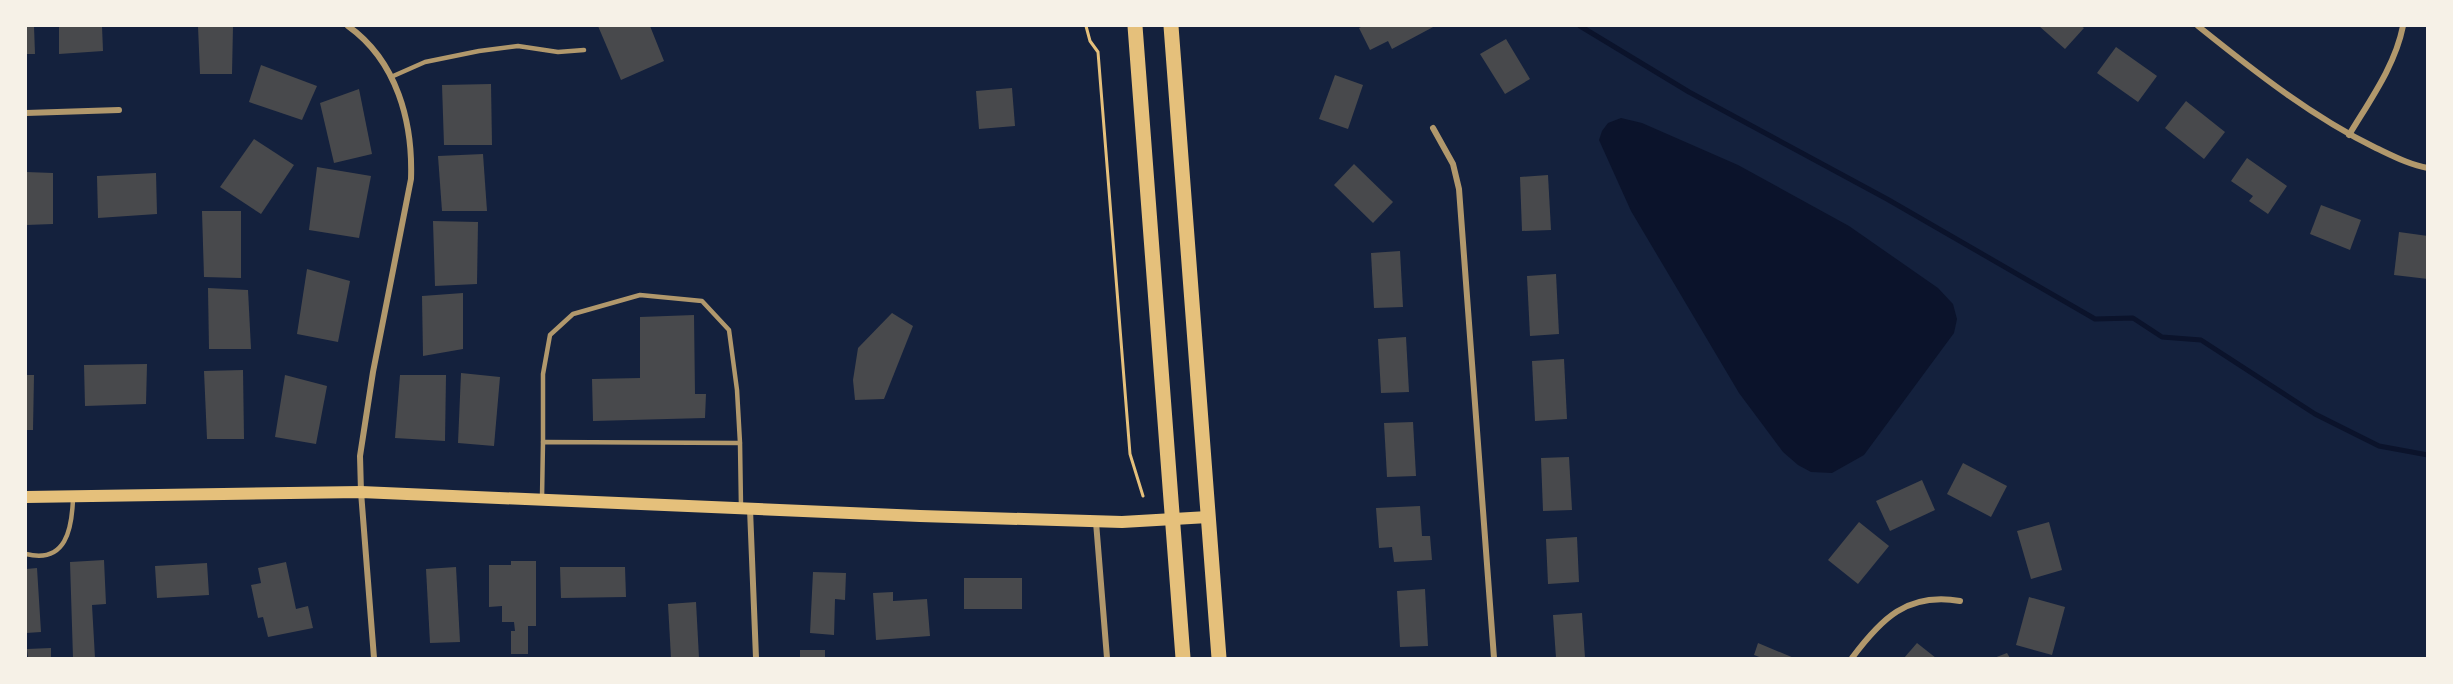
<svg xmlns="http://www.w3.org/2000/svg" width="2453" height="684" viewBox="0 0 2453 684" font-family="Quicksand,sans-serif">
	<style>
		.water { fill: #0b132b }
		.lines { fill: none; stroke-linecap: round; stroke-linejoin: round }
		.stream { stroke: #0b132b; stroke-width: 5 }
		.building { fill: #48494c }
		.path { stroke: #e5c07b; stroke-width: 3 }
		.service { stroke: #b1986c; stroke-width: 4.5 }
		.minor { stroke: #b1986c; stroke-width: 6 }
		.secondary { stroke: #e5c07b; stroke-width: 12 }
		.primary { stroke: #e5c07b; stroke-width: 15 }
	</style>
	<rect width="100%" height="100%" fill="#14213d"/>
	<path class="water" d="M1621,118L1642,123L1738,165L1849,226L1938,288L1953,304L1957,319L1954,333L1864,455L1832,473L1811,472L1798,465L1783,452L1739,393L1631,211L1599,140L1602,131L1608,123Z"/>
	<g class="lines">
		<path class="stream" d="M1580,26L1689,92L1887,199L2095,319L2133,318L2162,337L2201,340L2315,414L2379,446L2428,455"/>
	</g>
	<g class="building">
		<path d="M34,26L35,54H26V27Z"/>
		<path d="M59,26H102L103,51L59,54Z"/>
		<path d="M198,26H233L232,74H200Z"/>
		<path d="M598,26H650L664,61L621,80Z"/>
		<path d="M1363,26H1435L1392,49L1388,41L1370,50L1359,28Z"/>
		<path d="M2039,26H2081L2084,28L2065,49Z"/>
		<path d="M1506,39L1530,79L1505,94L1480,54Z"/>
		<path d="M2116,47L2157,76L2138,102L2097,73Z"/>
		<path d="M261,65L317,86L302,120L249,102Z"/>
		<path d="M1335,75L1363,85L1348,129L1319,119Z"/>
		<path d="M491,84L492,145H444L442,85Z"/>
		<path d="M1012,88L1015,126L979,129L976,91Z"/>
		<path d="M359,89L372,154L334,163L320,103Z"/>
		<path d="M2186,101L2225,132L2204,159L2165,128Z"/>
		<path d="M254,139L294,165L261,214L220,187Z"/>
		<path d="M483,154L487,211H442L438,156Z"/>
		<path d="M2247,158L2287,186L2268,214L2249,201L2253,196L2231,181Z"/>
		<path d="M1354,164L1393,202L1373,223L1334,185Z"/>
		<path d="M317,167L371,176L359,238L309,230Z"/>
		<path d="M26,172L53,173V224L26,225Z"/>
		<path d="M156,173L157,214L98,218L97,176Z"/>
		<path d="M1548,175L1551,230L1522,231L1520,177Z"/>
		<path d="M2321,205L2361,220L2350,250L2310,234Z"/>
		<path d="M202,211H241V278L204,277Z"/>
		<path d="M433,221L478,222L477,284L435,286Z"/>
		<path d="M2399,232L2428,236V279L2394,275Z"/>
		<path d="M1400,251L1403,307L1374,308L1371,253Z"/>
		<path d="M307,269L350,281L338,342L297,334Z"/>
		<path d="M1556,274L1559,334L1530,336L1527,276Z"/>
		<path d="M208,288L248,290L251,349H209Z"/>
		<path d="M463,293V349L423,356L422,296Z"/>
		<path d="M892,313L913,326L884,399L855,400L853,380L858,348Z"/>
		<path d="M694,315L695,394H706L705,418L593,421L592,379L640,378V317Z"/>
		<path d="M1406,337L1409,392L1381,393L1378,339Z"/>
		<path d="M1564,359L1567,419L1535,421L1532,361Z"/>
		<path d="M147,364L146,404L85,406L84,365Z"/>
		<path d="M243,370L244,439H207L204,371Z"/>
		<path d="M461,373L500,377L494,446L458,443Z"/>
		<path d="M26,375H34L33,430H26Z"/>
		<path d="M285,375L327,386L316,444L275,437Z"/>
		<path d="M400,375H446L445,441L395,438Z"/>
		<path d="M1413,422L1416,476L1387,477L1384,423Z"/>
		<path d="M1569,457L1572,510L1543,511L1541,458Z"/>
		<path d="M1963,463L2007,486L1991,517L1947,494Z"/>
		<path d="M1922,480L1935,510L1890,531L1876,501Z"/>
		<path d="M1420,506L1422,536H1430L1432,560L1394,562L1392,547L1379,548L1376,508Z"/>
		<path d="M1859,522L1889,546L1858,584L1828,560Z"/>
		<path d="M2049,522L2062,570L2031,579L2017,531Z"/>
		<path d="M1577,537L1579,582L1548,584L1546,539Z"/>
		<path d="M104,560L106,604L92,605L95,658H73L70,562Z"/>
		<path d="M511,561H536V626H528V654H511V631H515L514,622H502V606L489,607V565H511Z"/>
		<path d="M286,562L296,609L308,606L313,628L268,637L263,617L258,618L251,585L261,583L258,568Z"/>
		<path d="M207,563L209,595L157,598L155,566Z"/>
		<path d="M456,567L460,642L430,643L426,569Z"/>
		<path d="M560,567H625L626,597L561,598Z"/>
		<path d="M37,568L41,632L26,633V569Z"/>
		<path d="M813,572L846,573L845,600L835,599L834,635L810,633Z"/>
		<rect x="964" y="578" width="58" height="31"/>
		<path d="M1425,589L1428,646L1400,647L1397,591Z"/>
		<path d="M893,592V601L927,599L930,636L876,640L873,593Z"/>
		<path d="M2029,597L2065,607L2052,655L2016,645Z"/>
		<path d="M696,602L699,658H671L668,604Z"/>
		<path d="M1582,613L1585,658H1556L1553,615Z"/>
		<path d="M1758,643L1794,658H1762L1754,655Z"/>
		<path d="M1917,643L1936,658H1904Z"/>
		<path d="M51,648V658H28L27,649Z"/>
		<rect x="800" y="650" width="25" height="8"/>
		<path d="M2007,653L2010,658H1994Z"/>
	</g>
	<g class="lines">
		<path class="path" d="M1086,26L1090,41L1098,52L1130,454L1143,496"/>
		<g class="service">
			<path d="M391,77L425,62L479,51L518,46L558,52L584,50"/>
			<path d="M543,442V374L550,335L573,314L640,295L702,301L729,330L737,390L740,443"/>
			<path d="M542,498L543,442L740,443L741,507"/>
			<path d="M26,554C66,564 72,529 73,498"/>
		</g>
		<g class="minor">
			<path d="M348,26C397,61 413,122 411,179L373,372L360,456L361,492L374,658"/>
			<path d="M2198,26C2254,71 2311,116 2376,148C2393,156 2410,165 2428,168"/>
			<path d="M26,113L119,110"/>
			<path d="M1433,128L1453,164L1459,189L1494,658"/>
			<path d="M2349,135C2370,100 2395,66 2403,26"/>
			<path d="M750,509L756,658"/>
			<path d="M1096,522L1107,658"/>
			<path d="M1852,658C1881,619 1907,592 1960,601"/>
		</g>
		<path class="secondary" d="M26,497L361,492L920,516L1122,522L1208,517"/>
		<g class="primary">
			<path d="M1135,26L1183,658"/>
			<path d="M1171,26L1219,658"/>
		</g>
	</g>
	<rect width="2453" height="684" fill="none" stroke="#f6f1e7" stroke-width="54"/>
</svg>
